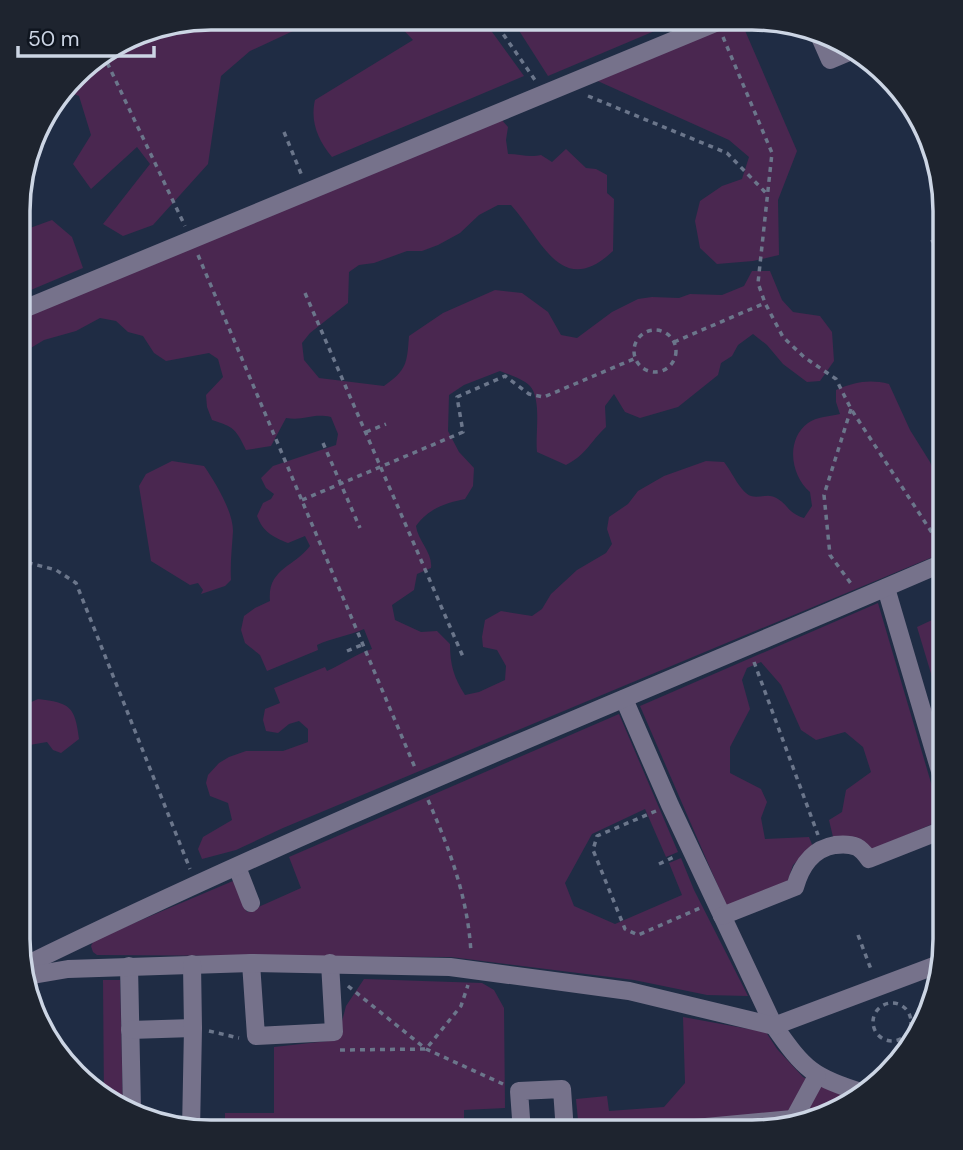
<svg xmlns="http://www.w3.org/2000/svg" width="963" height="1150" viewBox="0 0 963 1150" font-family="'DM Sans',sans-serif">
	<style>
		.green { fill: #4a2750 }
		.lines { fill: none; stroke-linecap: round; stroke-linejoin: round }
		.path { stroke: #6b768b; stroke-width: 3.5; stroke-dasharray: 5 5; stroke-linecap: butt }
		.minor { stroke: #76728b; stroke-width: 18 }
		.rim { fill: none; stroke: #ccd5e4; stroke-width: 3.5 }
	</style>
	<rect width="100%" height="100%" fill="#1f2c44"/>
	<g class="green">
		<path d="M210,18H321L250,51L221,76L208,164L153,225L123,236L103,224L150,164L137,147L91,189L73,164L91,135L79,96L63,90L84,65L148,28Z"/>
		<path d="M392,18H482L524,76L332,157C318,140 310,122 315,100L413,40Z"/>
		<path d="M511,18L683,19L548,76Z"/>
		<path d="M740,19L797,151L778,200L779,255L753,261L717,264L700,248L695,221L700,201L722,186L742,179L749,157L729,140L591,78Z"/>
		<path d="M500,118L508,127L506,140L508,154C520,154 529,158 541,155L552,162L566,149L586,168L596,169L607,175V193L614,199L613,251C561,300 542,239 511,205H498L479,215L460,233L438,245L422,251H407L374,263L359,265L349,272L348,303L310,333L302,343L304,360L319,378L384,386C407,370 407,363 409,336L443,313L495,290L522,293L548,312L561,335L577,338L612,312L638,299L652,297L679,298L690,294L722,295L744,286L752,271H770L782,300L793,312L820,316L832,332L834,361L820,381L807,382L783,364L767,345L753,334L738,345L732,356L721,363L718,375L678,407L640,418L625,412L614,394L605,406L606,427C590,442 586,455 566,465L537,452C535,434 542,400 530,386C523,379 510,375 500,371L464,385L449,395L448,431L459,452L474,468L473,486L465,499C445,503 428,509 416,526C418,541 433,553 431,568L417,574L414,590L392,605L395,620L421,632L437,631L450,644C450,665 454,678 465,695L479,692L505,680L506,666L497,650L483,647L482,637L485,620L501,611L532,616L542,609L551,594L577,570L606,553L612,544L607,529L609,517L628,504L638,491L664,476L706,461L724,462C732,472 741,493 751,496C760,499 768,492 778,499C789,506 788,513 804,518L812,506L810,492C791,476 785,440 808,423C816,417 831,416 840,414L836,402V390C855,382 869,379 889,384L910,430L930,462L945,501L942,525L932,545L935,556L283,828L236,850L202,859L198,849L203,837L232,820L228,803L210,796L206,783L208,775L219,763L229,757L246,751H283L308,742V729L299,721L289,724L278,733L266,731L263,720L265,709L280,703L274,688L325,667L327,671C343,664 356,654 372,649L364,629C348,636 332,638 317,645L318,650L267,671L260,655L245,643L241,630L244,616L255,608L270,601C267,569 294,567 310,546L305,536L288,543C273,537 263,532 257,516L263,503L271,499L274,494L266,488L261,478L273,466L336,445L338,434L331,417C311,413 305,421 286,418L271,446L246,450C236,429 234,427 212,420L207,407L206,395L223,377L218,359L209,353L166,361L154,353L143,336L128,332L116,321L100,318L76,331L44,340L19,355V313Z"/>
		<path d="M52,220L72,237L83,268L19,295V232Z"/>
		<path d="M172,461L204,466C215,482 233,511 233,531C232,548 230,563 231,580L225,586L201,594L203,590L198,583L190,585L151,561L139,486L146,474Z"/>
		<path d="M878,603L942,820L871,850C859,837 851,835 833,837L829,820L842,812L846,790L871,772L863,747L845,732L816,740L801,730L781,685L761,662L747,668L742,680L750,709L730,747V773L761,789L767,802L761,818L765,839L809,837L813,847L793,865L787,883L727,907L640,706Z"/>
		<path d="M945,614V720L917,627Z"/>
		<path d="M38,699C70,703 75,706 79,739L61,753L53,750L47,742L18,747V708Z"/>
		<path d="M619,714L678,852L666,857L645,809L592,834L565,883L574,906L615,924L682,895L669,863L681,858L694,890L748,996L707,995L634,980L451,957L97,955L93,952L91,946L94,940L233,881L247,912L301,888L289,857Z"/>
		<path d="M364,979L482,983L494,990L504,1008L505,1108L464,1110V1132H413L406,1128L397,1132H225V1113H274V1047L337,1040L346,1006Z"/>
		<path d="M103,980H120L123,1107L104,1100Z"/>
		<path d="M683,1017L766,1032L777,1049L803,1077L848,1098L844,1103L824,1111L579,1131L576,1099L607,1096L609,1111L664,1107L685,1083Z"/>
	</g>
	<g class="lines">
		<g class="path">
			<path d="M492,18L535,80"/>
			<path d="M723,37L772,153L758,283L765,303L783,337L804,357L836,379L851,409L940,545"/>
			<path d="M103,54L185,226"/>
			<path d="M588,96L727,153L768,195"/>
			<path d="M284,132L302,176"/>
			<path d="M938,182V195L945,218"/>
			<path d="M931,242L945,235"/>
			<path d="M198,255L416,770"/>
			<path d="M305,293L464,659"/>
			<circle cx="655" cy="351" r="21"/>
			<path d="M674,342L765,303"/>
			<path d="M851,409L824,495L830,555L852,585"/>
			<path d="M366,432L386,424"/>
			<path d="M323,443L360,528"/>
			<path d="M302,500L463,432L457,397L505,376L529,394L544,397L636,358"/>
			<path d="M18,560L56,570L76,583L190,869"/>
			<path d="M347,651L364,644"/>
			<path d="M754,662L818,835"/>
			<path d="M938,707L945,701"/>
			<path d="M428,800C450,850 468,898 471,953"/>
			<path d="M656,811L597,836L593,850L625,929L638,935L700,908"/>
			<path d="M659,864L676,856"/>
			<path d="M858,935L872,972"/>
			<path d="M348,986L426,1049L503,1084"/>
			<circle cx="892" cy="1022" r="19"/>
			<path d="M209,1031L239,1038"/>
			<path d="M899,1040L905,1054"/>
			<path d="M340,1050L426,1049L461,1006L468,985"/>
		</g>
		<g class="minor">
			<path d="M819,35L830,60L856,49"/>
			<path d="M19,311L725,19"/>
			<path d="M886,588L945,788"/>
			<path d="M624,699L670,805L774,1026C804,1069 813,1078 864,1093"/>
			<path d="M18,863H19"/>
			<path d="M237,867L251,903"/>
			<path d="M722,916L795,887C801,866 812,849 835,845C842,844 850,844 857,847C861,849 866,855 869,859L945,829"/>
			<path d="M251,963L256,1036L334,1032L330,963"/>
			<path d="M24,966C326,818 638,695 945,562"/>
			<path d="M129,966L132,1110"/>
			<path d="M27,976L68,969L251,963L450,967L629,991L774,1026L942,963"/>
			<path d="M130,1030L193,1028"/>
			<path d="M849,1107L851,1105"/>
			<path d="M791,1124L817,1076"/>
			<path d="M191,1130L193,1028L192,964"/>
			<path d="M522,1132L519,1091L562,1089L565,1132"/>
			<path d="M652,1132L814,1117"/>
		</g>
	</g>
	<path d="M0 0H963V1150H0ZM211 30H752A181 181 0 0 1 933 211V939A181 181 0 0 1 752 1120H211A181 181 0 0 1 30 939V211A181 181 0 0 1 211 30Z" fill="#1e242f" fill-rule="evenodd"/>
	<path class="rim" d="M211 30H752A181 181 0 0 1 933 211V939A181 181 0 0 1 752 1120H211A181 181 0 0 1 30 939V211A181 181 0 0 1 211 30Z"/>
	<path d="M18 46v10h136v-10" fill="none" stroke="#ccd5e4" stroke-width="3.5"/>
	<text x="28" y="46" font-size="21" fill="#ccd5e4" stroke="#0f151f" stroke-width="5" paint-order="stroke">50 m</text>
</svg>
